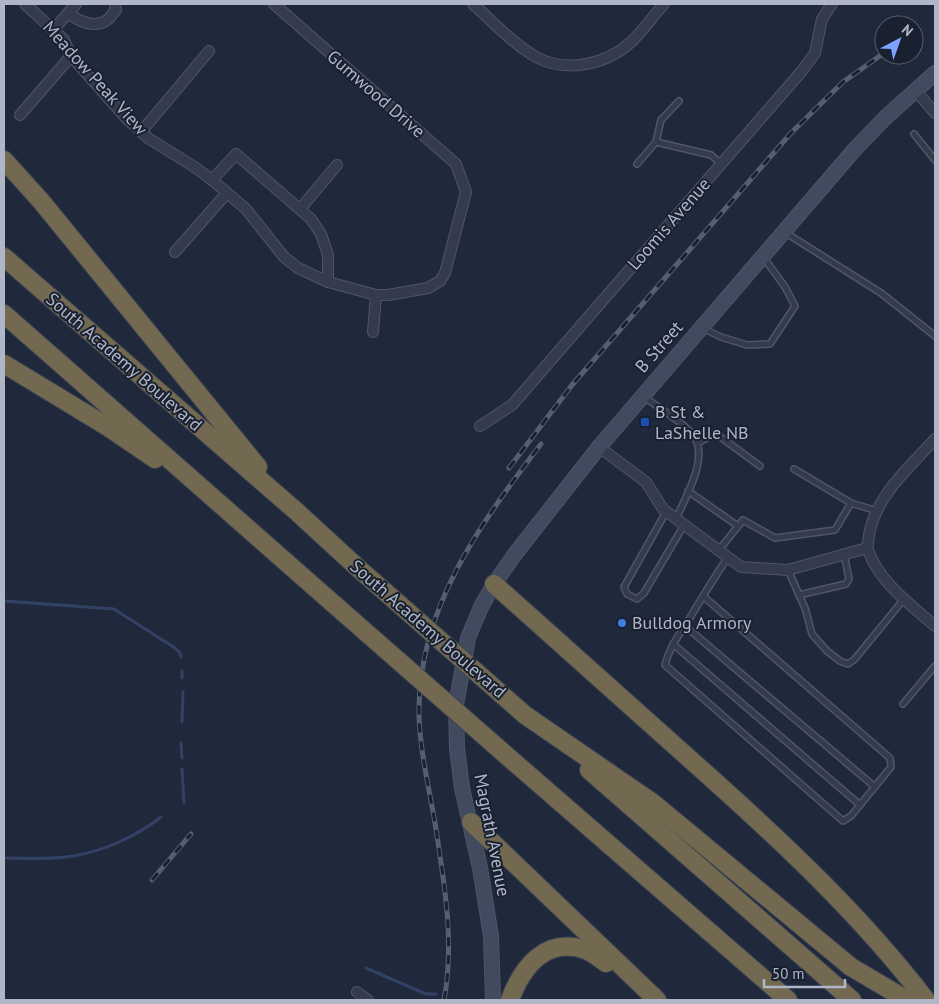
<svg xmlns="http://www.w3.org/2000/svg" width="939" height="1004" viewBox="0 0 939 1004" font-family="'PT Sans',sans-serif">
	<style>
		.lines { fill: none; stroke-linecap: round; stroke-linejoin: round }
		.stream { stroke: #324265; stroke-width: 3 }
		.lane-casing { stroke: #4f5666; stroke-width: 8 }
		.street-casing { stroke: #4f5666; stroke-width: 12 }
		.secondary-casing { stroke: #4f5666; stroke-width: 16 }
		.highway-casing { stroke: #3c4353; stroke-width: 20 }
		.lane { stroke: #343b4c; stroke-width: 5 }
		.street { stroke: #343b4c; stroke-width: 10 }
		.secondary { stroke: #424a5f; stroke-width: 14 }
		.highway { stroke: #726950; stroke-width: 18 }
		.rail-casing { stroke: #555f73; stroke-width: 5 }
		.rail { stroke: #192130; stroke-width: 3; stroke-dasharray: 9; stroke-linecap: butt }
		.highway-bridge-casing { stroke: #3c4353; stroke-width: 20; stroke-linecap: butt }
		.highway-bridge { stroke: #726950; stroke-width: 18 }
		.transit-dot { fill: #1a4fb4; stroke: #192130; stroke-width: 2 }
		.shop-dot { fill: #3f7fe0; stroke: #192130; stroke-width: 2 }
		.labels { text-anchor: middle; stroke-width: 4; stroke-linejoin: round; paint-order: stroke }
		.street-label { font-size: 18px; fill: #afb6c8; stroke: #192130 }
		.poi-label { font-size: 18px; fill: #afb6c8; stroke: #192130; text-anchor: start }
	</style>
	<rect width="100%" height="100%" fill="#20293c"/>
	<g class="lines">
		<g class="stream">
			<path d="M4,601L114,609L175,648L180,653L181,657"/>
			<path d="M182,671V678"/>
			<path d="M182,722L183,692"/>
			<path d="M181,743L182,758"/>
			<path d="M182,769L184,803"/>
			<path d="M4,858C27,858 51,860 73,856C104,851 137,836 161,817"/>
			<path d="M366,968L426,994H436"/>
		</g>
		<g class="lane-casing">
			<g id="lane">
				<path d="M679,101L661,120L656,142L711,155L721,164"/>
				<path d="M914,134L935,160"/>
				<path d="M637,164L656,142"/>
				<path d="M786,233L881,293L935,336"/>
				<path d="M702,328L721,337L747,345L770,344L795,306L785,287L764,258"/>
				<path d="M644,397C659,408 682,421 693,435C710,457 685,498 676,519"/>
				<path d="M698,443L715,433L760,466"/>
				<path d="M688,491L738,526"/>
				<path d="M851,503L877,511"/>
				<path d="M666,512L624,587L627,594L637,599L644,593L684,525"/>
				<path d="M719,550L743,520L775,538L835,530L851,503L794,469"/>
				<path d="M788,570L805,608L812,634L827,651L840,661L848,664L854,660L904,599"/>
				<path d="M799,595L846,584L849,579L844,554"/>
				<path d="M703,596L890,758L891,767L851,816L843,821L665,665C669,648 679,635 688,621C701,599 714,578 728,557"/>
				<path d="M685,626L875,787"/>
				<path d="M673,644L860,805"/>
				<path d="M903,704L935,666"/>
			</g>
		</g>
		<g class="street-casing">
			<g id="street">
				<path d="M25,4L64,40L71,56L127,119L148,138L196,168L212,180L246,209L284,257L298,268L328,282L376,295H388L428,288L440,281L445,273L466,192L456,164L274,4"/>
				<path d="M473,4C493,22 514,45 538,58C568,73 607,64 631,42C643,31 653,16 664,4"/>
				<path d="M68,13C78,21 95,29 107,20C110,18 113,13 116,10L115,4"/>
				<path d="M54,29L76,4"/>
				<path d="M915,90L935,113"/>
				<path d="M20,115L71,56"/>
				<path d="M141,132L209,51"/>
				<path d="M212,180L236,154L311,219L321,234L328,255V282"/>
				<path d="M300,209L337,165"/>
				<path d="M175,252L227,193"/>
				<path d="M373,332L376,295"/>
				<path d="M480,426L512,405L801,72L815,53L822,19L832,4"/>
				<path d="M935,439C910,467 876,495 869,535C869,539 867,545 868,550C879,582 911,605 935,626"/>
				<path d="M599,447L646,482L663,509L741,567L788,570L867,548"/>
				<path d="M357,992L368,1000"/>
			</g>
		</g>
		<g class="secondary-casing">
			<path id="secondary" d="M493,1000L491,936L480,868L462,788L457,748L456,705L468,638L481,607L494,584L515,554L599,447L855,149L886,117L935,73"/>
		</g>
		<g class="highway-casing">
			<g id="highway">
				<path d="M4,160L41,201L258,467"/>
				<path d="M4,257L296,511L358,568"/>
				<path d="M4,314L328,599"/>
				<path d="M4,364L108,427L155,459"/>
				<path d="M494,584C566,649 639,713 711,778C788,847 863,918 926,1000"/>
				<path d="M525,715L653,803L851,967L907,1000"/>
				<path d="M514,762L788,1000"/>
				<path d="M589,770L852,1000"/>
				<path d="M471,822L657,1000"/>
				<path d="M510,1000C522,967 546,936 586,950C593,953 600,959 606,963"/>
			</g>
		</g>
		<use href="#lane" class="lane"/>
		<use href="#street" class="street"/>
		<use href="#secondary" class="secondary"/>
		<use href="#highway" class="highway"/>
		<g class="rail-casing">
			<g id="rail">
				<path d="M509,468L572,385L791,133L843,82L884,53"/>
				<path d="M152,880L191,834"/>
				<path d="M444,1000C455,942 444,881 435,823C429,788 420,751 419,715C417,610 480,524 541,444"/>
			</g>
		</g>
		<use href="#rail" class="rail"/>
		<g class="highway-bridge-casing">
			<g id="highway-bridge">
				<path d="M358,568L525,715"/>
				<path d="M328,599L514,762"/>
			</g>
		</g>
		<use href="#highway-bridge" class="highway-bridge"/>
	</g>
	<rect class="transit-dot" x="640" y="417" width="10" height="10" rx="2.5"/>
	<circle class="shop-dot" cx="622" cy="623" r="5"/>
	<g class="labels">
		<g class="street-label">
			<text transform="translate(95 78) rotate(48)" y="6">Meadow Peak View</text>
			<text transform="translate(376 94) rotate(41)" y="6">Gumwood Drive</text>
			<text transform="translate(669 224) rotate(-49)" y="6">Loomis Avenue</text>
			<text transform="translate(659 347) rotate(-49)" y="6">B Street</text>
			<text transform="translate(124 362) rotate(41)" y="6">South Academy Boulevard</text>
			<text transform="translate(428 629) rotate(41)" y="6">South Academy Boulevard</text>
			<text transform="translate(492 835) rotate(79)" y="6">Magrath Avenue</text>
		</g>
		<g class="poi-label">
			<text x="655" y="418">B St &amp;<tspan x="655" dy="21">LaShelle NB</tspan></text>
			<text x="632" y="629">Bulldog Armory</text>
		</g>
	</g>
	<rect width="939" height="1004" fill="none" stroke="#afb6c8" stroke-width="10"/>
	<g transform="translate(899 40) rotate(41)"><circle r="24" fill="#192130" stroke="#555d6d"/>
	<path d="M0-4L9 19L0 12L-9 19Z" fill="#7da2ff"/>
	<text y="-8" font-size="14" font-weight="bold" text-anchor="middle" fill="#afb6c8">N</text>
	</g>
	<path d="M764 979v8h81v-8" fill="none" stroke="#afb6c8" stroke-width="2.5"/>
	<text x="772" y="979" font-size="15" fill="#afb6c8" stroke="#192130" stroke-width="4" paint-order="stroke">50 m</text>
</svg>
